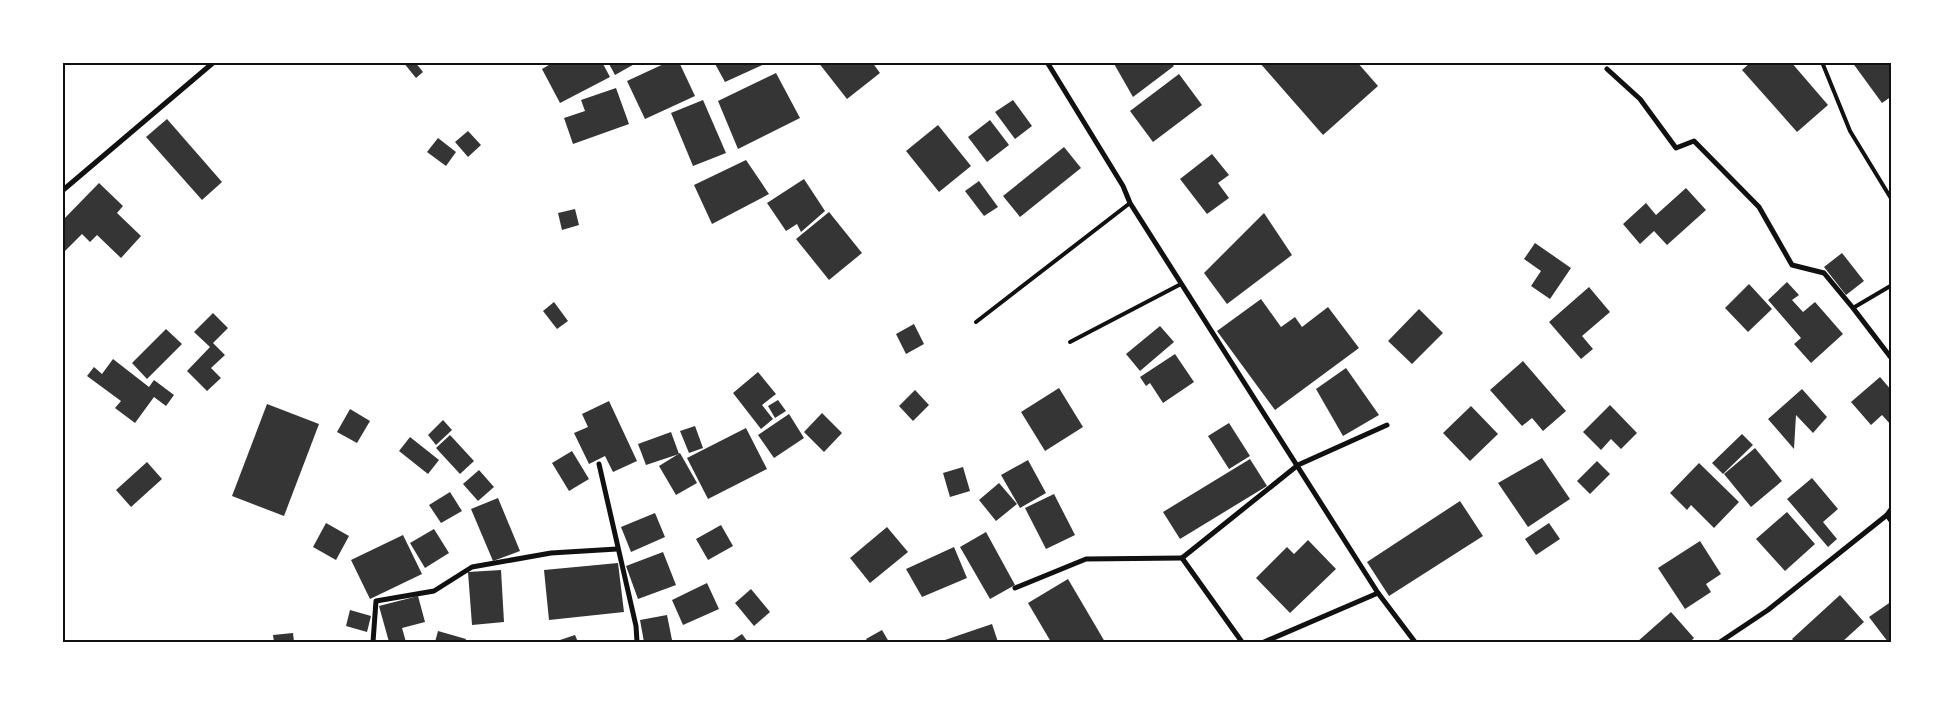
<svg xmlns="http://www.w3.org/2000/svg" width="1954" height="705" viewBox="0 0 1954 705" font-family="'Open Sans',sans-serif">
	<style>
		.building { fill: #353535 }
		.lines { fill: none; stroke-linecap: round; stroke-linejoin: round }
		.service { stroke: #111; stroke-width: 4 }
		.minor { stroke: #111; stroke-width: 5 }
		.neatline { fill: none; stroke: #111; stroke-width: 2 }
	</style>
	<rect width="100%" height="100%" fill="#fff"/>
	<g class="building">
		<path d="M403,62H415L423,72L416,78Z"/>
		<path d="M554,62H602L610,77L560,103L542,69Z"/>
		<path d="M608,62H638L615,75Z"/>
		<path d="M668,62H679L695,96L645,119L627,81Z"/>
		<path d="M714,62H769L725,82Z"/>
		<path d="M818,62H872L880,73L847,99Z"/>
		<path d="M1113,62H1170L1174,66L1133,97Z"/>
		<path d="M1259,62H1357L1378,86L1323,135Z"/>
		<path d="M1751,62H1791L1828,105L1797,132L1742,70Z"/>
		<path d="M1852,62H1892V96L1882,103Z"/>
		<path d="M776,73L800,118L738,149L718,101Z"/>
		<path d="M1179,74L1202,105L1153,142L1130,111Z"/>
		<path d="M616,88L629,124L573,144L564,118L585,111L581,100Z"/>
		<path d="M703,100L726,153L693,166L671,113Z"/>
		<path d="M1013,100L1032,126L1015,139L995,112Z"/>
		<path d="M167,119L222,182L202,200L146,137Z"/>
		<path d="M990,120L1009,145L987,162L968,137Z"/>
		<path d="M938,125L971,166L939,192L906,151Z"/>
		<path d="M468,131L481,145L468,157L455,142Z"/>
		<path d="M438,138L456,152L446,166L427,152Z"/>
		<path d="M1064,147L1081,168L1020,217L1003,196Z"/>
		<path d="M1212,154L1229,175L1218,183L1229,198L1207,214L1180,179Z"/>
		<path d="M746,160L769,194L712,224L694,185Z"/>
		<path d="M804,179L825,211L801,232L797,224L786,231L767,203Z"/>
		<path d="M979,181L998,207L984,216L965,191Z"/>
		<path d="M99,183L123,206L117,213L141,236L121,258L97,235L90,242L82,234L62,254V221Z"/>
		<path d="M1686,188L1706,210L1667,245L1654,231L1640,244L1623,224L1646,203L1656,215Z"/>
		<path d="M575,209L579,225L562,230L558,213Z"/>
		<path d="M829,212L862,253L829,280L796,239Z"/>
		<path d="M1264,213L1292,255L1227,304L1204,273Z"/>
		<path d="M1535,243L1571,268L1550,299L1531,286L1541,271L1524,259Z"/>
		<path d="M1842,253L1864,281L1846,295L1824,267Z"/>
		<path d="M1787,282L1799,295L1792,300L1803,312L1815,302L1843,334L1811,363L1794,344L1801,338L1768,300Z"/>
		<path d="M1749,284L1772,309L1748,332L1725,308Z"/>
		<path d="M1589,287L1610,312L1582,336L1593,349L1581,359L1549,322Z"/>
		<path d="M1261,299L1281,327L1295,317L1302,327L1328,307L1359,348L1275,410L1217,331Z"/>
		<path d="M554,302L568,321L557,329L543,311Z"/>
		<path d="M1419,309L1443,333L1412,364L1388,341Z"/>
		<path d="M213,313L228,328L213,343L225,355L211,368L221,378L207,391L187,371L210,347L194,332Z"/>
		<path d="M914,324L924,344L906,354L896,334Z"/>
		<path d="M1160,326L1174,342L1140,371L1126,354Z"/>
		<path d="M166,329L182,344L147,379L132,363Z"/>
		<path d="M1175,354L1194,382L1163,403L1150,383L1146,386L1140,377Z"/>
		<path d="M113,359L149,387L154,380L174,395L166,406L154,397L135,423L115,408L121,401L87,376L94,367L102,374Z"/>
		<path d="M1523,361L1566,411L1543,431L1532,418L1522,426L1490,390Z"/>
		<path d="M1346,368L1379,415L1343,436L1316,389Z"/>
		<path d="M758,372L776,394L762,405L773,419L761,429L733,393Z"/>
		<path d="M1880,377L1892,391V426L1882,415L1871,425L1851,402Z"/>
		<path d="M1059,388L1083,427L1045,451L1021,412Z"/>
		<path d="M1802,389L1827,417L1813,433L1796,415L1794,449L1768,419Z"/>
		<path d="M915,390L929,405L913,421L899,406Z"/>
		<path d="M778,400L786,411L775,418L768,406Z"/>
		<path d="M609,401L637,461L613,472L605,456L589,464L574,433L588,427L582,414Z"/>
		<path d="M267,404L319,424L284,516L232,496Z"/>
		<path d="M1610,405L1637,433L1621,449L1611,439L1601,450L1583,432Z"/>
		<path d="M1471,406L1498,434L1470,461L1443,433Z"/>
		<path d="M350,409L370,421L357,443L337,432Z"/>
		<path d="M822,413L842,433L824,452L804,432Z"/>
		<path d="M789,414L804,438L774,458L758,435Z"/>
		<path d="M443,420L452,430L436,445L428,435Z"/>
		<path d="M1229,423L1250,456L1229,469L1208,436Z"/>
		<path d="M695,426L703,448L689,453L680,431Z"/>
		<path d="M746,428L767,469L708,499L687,458Z"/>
		<path d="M671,432L679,454L646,465L638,444Z"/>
		<path d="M1742,434L1753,445L1723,474L1712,463Z"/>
		<path d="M450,435L474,461L460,474L436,448Z"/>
		<path d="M410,437L439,460L428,474L399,451Z"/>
		<path d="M1755,448L1782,481L1751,507L1724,474Z"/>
		<path d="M572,451L589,479L569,491L552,463Z"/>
		<path d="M680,453L697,483L676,495L659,466Z"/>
		<path d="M1542,458L1570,499L1528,527L1498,483Z"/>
		<path d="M1250,459L1267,486L1180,539L1163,512Z"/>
		<path d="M1028,460L1046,493L1020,508L1001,475Z"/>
		<path d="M1597,461L1610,474L1590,494L1577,481Z"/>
		<path d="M147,462L162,479L131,507L116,490Z"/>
		<path d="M1699,463L1739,502L1714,528L1691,505L1687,510L1670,493Z"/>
		<path d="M963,467L970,491L950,497L943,473Z"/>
		<path d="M479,470L494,487L478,501L463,484Z"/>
		<path d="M1812,478L1838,509L1823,522L1837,539L1828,547L1787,499Z"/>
		<path d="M999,483L1017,504L996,521L979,500Z"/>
		<path d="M450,492L462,511L441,523L429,505Z"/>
		<path d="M1054,494L1075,535L1046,549L1025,508Z"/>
		<path d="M498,498L520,551L493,561L471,509Z"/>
		<path d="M1460,501L1483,536L1389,596L1367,562Z"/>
		<path d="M1787,512L1815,544L1785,571L1756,539Z"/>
		<path d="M655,513L665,537L631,552L621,527Z"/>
		<path d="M326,523L349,536L336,560L313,547Z"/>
		<path d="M1549,523L1560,539L1536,555L1525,539Z"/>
		<path d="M721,525L733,546L708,560L696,539Z"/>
		<path d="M887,527L908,552L870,583L850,558Z"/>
		<path d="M434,529L449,553L425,568L410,543Z"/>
		<path d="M986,532L1015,585L990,599L960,547Z"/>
		<path d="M403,535L422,574L370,599L351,560Z"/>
		<path d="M1308,540L1336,569L1290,613L1256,578L1287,547L1294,554Z"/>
		<path d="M1700,541L1721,574L1706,584L1711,592L1685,609L1658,568Z"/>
		<path d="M954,547L967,578L922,597L906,569Z"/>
		<path d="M663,552L676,585L638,599L626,566Z"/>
		<path d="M618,563L624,612L549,620L544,570Z"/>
		<path d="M501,570L504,622L472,625L468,572Z"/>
		<path d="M1068,579L1105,642H1051L1028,603Z"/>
		<path d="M707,583L719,609L683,625L672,600Z"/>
		<path d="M751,589L770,612L754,626L735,603Z"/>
		<path d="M1840,595L1864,622L1842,642H1795L1792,639Z"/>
		<path d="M418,596L425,622L402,628L406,642H389L379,606Z"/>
		<path d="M1892,601V642H1888L1869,617Z"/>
		<path d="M350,610L371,616L367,632L346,626Z"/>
		<path d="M1671,612L1694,638L1690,642H1637Z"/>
		<path d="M667,615L672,640L644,642L640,620Z"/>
		<path d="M992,624L998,642H942V641Z"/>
		<path d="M882,630L889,642H868L866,639Z"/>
		<path d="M438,631L466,639L465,642H435Z"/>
		<path d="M293,633L294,642H274L273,635Z"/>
		<path d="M742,634L748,642H730Z"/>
		<path d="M575,635L578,642H561L560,640Z"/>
	</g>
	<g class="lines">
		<g class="service">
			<path d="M1822,62L1850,131L1892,200"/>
			<path d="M1853,308L1892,285"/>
			<path d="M976,322L1130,203"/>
			<path d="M1070,342L1181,284"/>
		</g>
		<g class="minor">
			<path d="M1047,62L1123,186L1130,203L1378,593L1415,642"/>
			<path d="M1607,69L1640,99L1676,148L1694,141L1759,207L1792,265L1824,273L1853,308L1892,359"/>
			<path d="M62,191L214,62"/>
			<path d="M599,464L636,626L637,642"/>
			<path d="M1887,515L1892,508"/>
			<path d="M1015,588L1086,559L1182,558"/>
			<path d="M373,642L376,601L434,591L472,567L551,553L617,549"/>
			<path d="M1242,642L1182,558L1298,465L1387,425"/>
			<path d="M1264,642L1378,593"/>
			<path d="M1720,642L1768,610L1887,515L1892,522"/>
		</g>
	</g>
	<rect width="1954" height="705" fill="none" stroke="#ffffff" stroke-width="128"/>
	<rect x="64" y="64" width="1826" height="577" class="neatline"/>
</svg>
